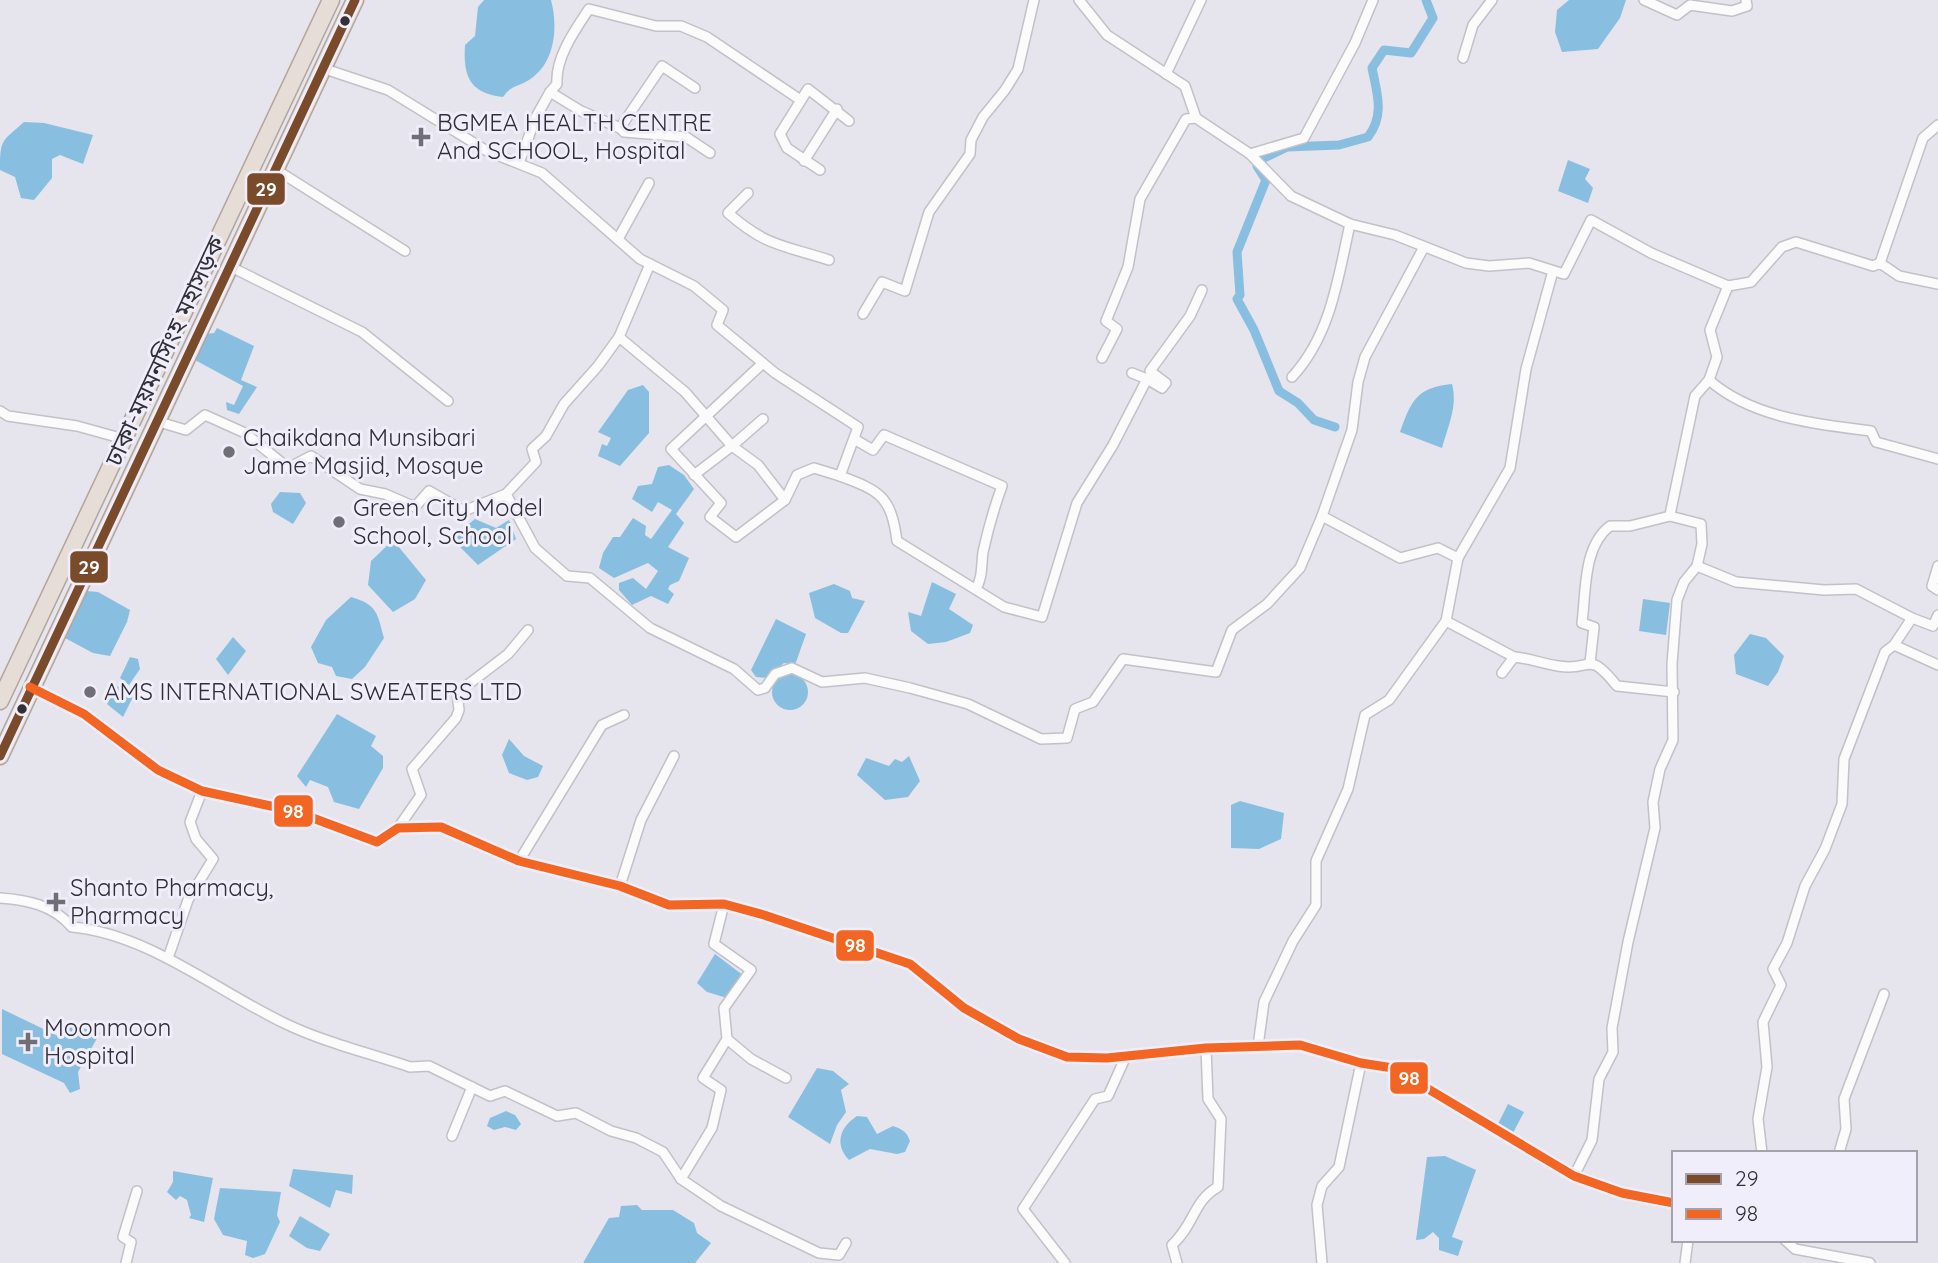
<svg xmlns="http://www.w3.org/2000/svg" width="1938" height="1263" viewBox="0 0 1938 1263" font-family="Quicksand,'Noto Sans Bengali',sans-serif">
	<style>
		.water { fill: #88bfe1 }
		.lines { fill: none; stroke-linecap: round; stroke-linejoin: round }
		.canal { stroke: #88bfe1; stroke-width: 9 }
		.minor-casing { stroke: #c3c1c7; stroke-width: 12 }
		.trunk-casing { stroke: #b1a59d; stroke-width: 19 }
		.minor { stroke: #fbfbfc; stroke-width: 9 }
		.trunk { stroke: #e6ded6; stroke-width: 16 }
		.bus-1-casing { stroke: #f1eefc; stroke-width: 14 }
		.bus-2-casing { stroke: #f1eefc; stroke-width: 14 }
		.bus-1 { stroke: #7a4b2a; stroke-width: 9 }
		.bus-2 { stroke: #f26522; stroke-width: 9 }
		.bus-dot { fill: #313035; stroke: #f1eefc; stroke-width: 2.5 }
		.poi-dot { fill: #706f75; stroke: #f1eefc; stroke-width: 2.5 }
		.labels { text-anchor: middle; stroke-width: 6; stroke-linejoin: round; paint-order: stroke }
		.poi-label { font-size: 24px; fill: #313035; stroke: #f1eefc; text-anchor: start }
		.street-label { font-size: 24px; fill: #313035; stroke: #f1eefc }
		.line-badge { stroke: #f1eefc; stroke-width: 2.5 }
		.badge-label { font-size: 19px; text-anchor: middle; font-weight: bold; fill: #fff }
	</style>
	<rect width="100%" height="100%" fill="#e6e4ec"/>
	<g class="water">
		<path d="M484,0H551C558,26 556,63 529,80C518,87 511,85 503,97C470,93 463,77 465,45L475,36L478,7Z"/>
		<path d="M1569,0H1626L1620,18L1598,49L1562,52L1555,32L1557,10Z"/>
		<path d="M24,122L44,123L93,135L83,164L60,155L52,159V178L34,200L21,198L15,177L0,170C0,138 2,142 24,122Z"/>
		<path d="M1568,160L1590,169L1585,179L1593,188L1588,203L1558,191Z"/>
		<path d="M217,328L254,346L241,380L257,387L239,414L227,410L226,402L234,405L243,386L195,360L206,334L214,333Z"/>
		<path d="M1452,384C1458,405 1448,427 1442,448L1400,432C1411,401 1417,387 1452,384Z"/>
		<path d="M643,385L649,392V433L620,466L598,456L602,444L607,446L611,438L598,432L628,390Z"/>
		<path d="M669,465L684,475L694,489L676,514L684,523L668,547L689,558L679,581L670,585L668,589L674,594L668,604L651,596L632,605L619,590V583L633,578L646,589L658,571L648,563L614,578L599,568L603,553L613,537H620L633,518L646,526L645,535L651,539L672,510L658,502L652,512L632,499L638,486L652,484L658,467Z"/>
		<path d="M280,492L300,493L306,503L293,524L273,512L271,504Z"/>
		<path d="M475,519L496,528L509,520L516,539L478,565L454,541L460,531Z"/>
		<path d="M393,540L426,580L415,599L393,612L368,585L371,561Z"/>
		<path d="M932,582L956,594L949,609L973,625L970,633L946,642L928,644L911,631L908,612L921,616Z"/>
		<path d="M834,584L850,591L852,598L865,601L848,633H841L815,618L809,593Z"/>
		<path d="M86,591L98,592L130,610L127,622L110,656L93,653L65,638Z"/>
		<path d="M351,597C378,605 377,613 384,638L365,667L352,679L336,676L332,667L318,663L311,647L326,620Z"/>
		<path d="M1643,599L1670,603L1666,635L1639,631Z"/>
		<path d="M776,619L806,634L795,665L784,663L767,678L756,677L751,670Z"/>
		<path d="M1750,634L1766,638L1784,656L1778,672L1768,686L1736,674L1734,655Z"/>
		<path d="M233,637L246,651L228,675L216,659Z"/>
		<path d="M130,657L138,659L140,669L129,685L120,678Z"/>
		<circle cx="790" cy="692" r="18"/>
		<path d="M117,686L134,695L123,717L107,704Z"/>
		<path d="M337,714L376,736L371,746L383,756V768L359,809L334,802L328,787L310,780L306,787L297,776Z"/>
		<path d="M509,739L524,756L543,766L538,777L527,780L509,773L502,755Z"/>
		<path d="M909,756L920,781L908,797L885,800L857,775L866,758L889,766L895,759L902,762Z"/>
		<path d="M1240,801L1284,813L1281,839L1259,849L1231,848V805Z"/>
		<path d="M715,954L744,976L727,998L707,992L697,983Z"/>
		<path d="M2,1009L58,1036L65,1023L100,1033L78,1072L80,1089L70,1093L64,1083L2,1054Z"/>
		<path d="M817,1068L833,1071L849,1084L841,1090L846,1112L837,1125L830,1144L788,1117Z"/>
		<path d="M1508,1104L1524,1112L1513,1133L1497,1126Z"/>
		<path d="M506,1111L515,1115L521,1124L516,1130L505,1127L494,1130L487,1126L490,1118Z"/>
		<path d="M857,1116L867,1117L877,1134L893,1126C902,1129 907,1132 910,1141L905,1152L897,1154L870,1149L849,1160C834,1144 840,1127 857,1116Z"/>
		<path d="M1445,1156L1476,1170L1452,1237L1463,1241L1458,1256L1439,1250V1238L1433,1232L1424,1239L1416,1240L1427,1157Z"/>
		<path d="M293,1169L353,1175L352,1194L336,1190L330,1208L289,1186Z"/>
		<path d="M173,1171L213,1178L204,1222L189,1218L191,1215L187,1200L180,1196L176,1200L167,1192L173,1182Z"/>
		<path d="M220,1188L281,1192L277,1215L280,1222L265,1254L253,1258L245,1255L247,1241L223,1235L214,1219Z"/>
		<path d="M637,1205L642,1210H673L694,1223L697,1233L711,1243L695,1263H583L609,1218L619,1217L621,1206Z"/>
		<path d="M300,1216L330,1234L320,1251L307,1248L289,1236Z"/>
	</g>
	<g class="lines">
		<g class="canal">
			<path d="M1262,159L1287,147L1339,145L1368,137C1385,115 1377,93 1372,68L1384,50L1411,53L1433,18L1426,0"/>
			<path d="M1257,166L1266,180L1237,252L1240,295L1237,299L1254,330L1279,391L1298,403L1314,420L1335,427"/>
		</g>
		<g class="minor-casing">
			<g id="minor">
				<path d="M1079,0L1107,35L1185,86L1196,118L1250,154L1304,138L1355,43L1373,0"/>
				<path d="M1644,0L1677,15L1690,5L1732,11L1747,6L1746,0"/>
				<path d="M1463,58L1473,25L1492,0"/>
				<path d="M322,68L388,90L487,151L542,173L640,259L694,286L723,310L717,325L775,373L858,427L840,476C881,491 891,497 897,541L1004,607L1042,617L1077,503L1113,445L1147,379L1132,373"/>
				<path d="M1166,74L1201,0"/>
				<path d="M695,88L662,66L620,128L581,111L550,92L557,84C555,58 575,30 589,9L656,26H681L707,37L799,99"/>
				<path d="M620,128L624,132L686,137L710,153"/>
				<path d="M1250,154L1291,196L1350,224L1395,235L1466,263L1489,266L1529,263L1564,274L1591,220L1651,253L1728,286L1751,282L1782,247L1796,242L1873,266L1880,263L1899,276L1938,284"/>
				<path d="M804,161L837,109"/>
				<path d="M519,163L536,117L550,92"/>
				<path d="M275,169L405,251"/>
				<path d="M820,170L787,148L780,134L808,89L849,121"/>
				<path d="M748,193L728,213C767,247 783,245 829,260"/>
				<path d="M618,239L649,183"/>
				<path d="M1880,263L1923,138L1938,125"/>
				<path d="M229,266L362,332L448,401"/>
				<path d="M863,314L882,282L905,291L929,212L970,154L971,140L983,117L1005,90L1018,69L1034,0"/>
				<path d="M619,337L685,392L732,446L694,475"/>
				<path d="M1102,358L1117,329L1106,321L1128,267L1140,199L1186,119L1196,118"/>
				<path d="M763,363L671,449L721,503L710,517L736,537L785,500L797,475L814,468L840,476"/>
				<path d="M1292,377C1331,335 1338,278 1350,224"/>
				<path d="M1147,379L1162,388L1166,383L1150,371L1190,316L1202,290"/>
				<path d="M1709,380C1752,418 1816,424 1871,431L1876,442L1938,459"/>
				<path d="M0,411L8,416L77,426L124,439"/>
				<path d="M763,419L732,446L758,465L785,500"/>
				<path d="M156,421L186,430L205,415L245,433L288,468L311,456L360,489L385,494L415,507L429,491L464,511L506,494L535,548L567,576L590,578L650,628L734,669L758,690L765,688L775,674L792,668L822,682L865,678L910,688L968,704L1041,739L1067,738L1075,709L1093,702L1123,659L1216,672L1232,630L1267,604L1300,568L1322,516L1400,558L1438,548L1458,558"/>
				<path d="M854,439L873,450L884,435L1002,486C994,508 988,529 983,552C981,566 983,576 976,589"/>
				<path d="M506,494L536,462L532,449L546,436L564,404L598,366L619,337L650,264"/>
				<path d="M1322,516L1352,430L1358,382L1365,357L1424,247"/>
				<path d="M1697,566L1736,582L1824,590L1856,589L1912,618L1894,645"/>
				<path d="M1938,566L1932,586L1938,590"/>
				<path d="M1912,618L1933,626L1938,615"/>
				<path d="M1446,621L1514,657"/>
				<path d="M1590,663L1594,627L1582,623C1586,592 1583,546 1610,526H1630L1670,516"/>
				<path d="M1502,673L1514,657C1529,658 1543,664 1558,666C1593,672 1586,648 1617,686L1674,692"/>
				<path d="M31,687L84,714L158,770L202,791L294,811L377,842L398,828L441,827L519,861L620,886L669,905L724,904L764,915L910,964L964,1008L1019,1039L1067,1057L1107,1058L1206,1048L1300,1045L1361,1063L1393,1068L1574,1176L1622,1193L1674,1203"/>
				<path d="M398,828L421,795L412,769L456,718L459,710L457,693L508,654L528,630"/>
				<path d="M519,861L602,725L624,715"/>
				<path d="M620,886L641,820L674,756"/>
				<path d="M0,898C28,900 53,905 72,927C148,934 217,991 284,1023C323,1042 369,1053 410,1067L429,1066L490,1096L505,1091L557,1116L576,1113L611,1131L636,1138L663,1152L681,1179L721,1206L819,1253L839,1255L846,1243"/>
				<path d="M168,958L188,900L213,859L196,839L190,822L202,791"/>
				<path d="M727,1039L751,1059L786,1078"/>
				<path d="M1258,1046L1264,1002L1293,941L1316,905V861L1348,789L1365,715L1389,700L1446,621L1458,558L1510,468L1526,369L1553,271"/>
				<path d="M452,1136L472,1087"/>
				<path d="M1762,1153L1758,1119L1767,1067L1763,1022L1781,985L1773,969L1787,943L1805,886L1825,849L1842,804L1844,759L1885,652L1894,645L1938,665"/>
				<path d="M1839,1153L1846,1129L1844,1099L1884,994"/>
				<path d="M1574,1176L1592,1140L1599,1079L1613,1052L1612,1028L1628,942L1655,828L1653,802L1660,769L1673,740L1672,664L1677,600L1684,582L1697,566L1702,544L1701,524L1670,516L1671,510L1695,396L1709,380L1717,357L1710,330L1728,286"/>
				<path d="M681,1179L712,1128L721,1090L703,1078L727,1039L724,1008L751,970L714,944L724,904"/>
				<path d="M1785,1240L1795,1249L1870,1263"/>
				<path d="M126,1263L131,1242L123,1237L137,1191"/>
				<path d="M1065,1263L1023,1209L1095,1099L1108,1096L1126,1056"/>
				<path d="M1177,1263L1172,1245C1195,1224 1193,1201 1218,1187L1221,1119L1208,1099L1206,1048"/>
				<path d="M1322,1263L1317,1205L1322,1186L1339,1167L1361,1063"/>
				<path d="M1685,1263L1688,1240"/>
			</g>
		</g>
		<g class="trunk-casing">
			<g id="trunk">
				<path d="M0,701L331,0"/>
				<path d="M0,756L355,0"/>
			</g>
		</g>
		<use href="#minor" class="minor"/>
		<use href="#trunk" class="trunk"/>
		<g class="bus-1-casing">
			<path id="bus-1" d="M0,756L355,0"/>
		</g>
		<g class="bus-2-casing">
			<path id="bus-2" d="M30,687L84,714L158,770L202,791L294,811L377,842L398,828L441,827L519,861L620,886L669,905L724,904L764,915L910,964L964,1008L1019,1039L1067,1057L1107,1058L1206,1048L1300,1045L1361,1063L1393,1068L1574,1176L1622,1193L1674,1203"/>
		</g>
		<use href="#bus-1" class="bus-1"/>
		<use href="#bus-2" class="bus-2"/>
	</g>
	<g class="bus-dot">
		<circle cx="345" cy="21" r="6"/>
		<circle cx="22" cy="709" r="6"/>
	</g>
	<g class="poi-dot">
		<path d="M417.5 126.5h7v7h7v7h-7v7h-7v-7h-7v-7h7z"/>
		<circle cx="229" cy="452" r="7"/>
		<circle cx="339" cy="522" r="7"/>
		<circle cx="90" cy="692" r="7"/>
		<path d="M52.5 891.5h7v7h7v7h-7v7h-7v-7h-7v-7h7z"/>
		<path d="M24.5 1031.5h7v7h7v7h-7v7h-7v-7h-7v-7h7z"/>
	</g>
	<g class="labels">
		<g class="poi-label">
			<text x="437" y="131">BGMEA HEALTH CENTRE<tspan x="437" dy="28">And SCHOOL, Hospital</tspan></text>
			<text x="243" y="446">Chaikdana Munsibari<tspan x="243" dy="28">Jame Masjid, Mosque</tspan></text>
			<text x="353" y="516">Green City Model<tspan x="353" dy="28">School, School</tspan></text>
			<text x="104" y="700">AMS INTERNATIONAL SWEATERS LTD</text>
			<text x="70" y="896">Shanto Pharmacy,<tspan x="70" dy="28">Pharmacy</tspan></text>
			<text x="44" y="1036">Moonmoon<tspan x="44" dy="28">Hospital</tspan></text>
		</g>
		<g class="street-label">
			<text transform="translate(165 351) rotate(-65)" y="8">ঢাকা-ময়মনসিংহ মহাসড়ক</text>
		</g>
	</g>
	<g class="line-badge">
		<rect x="246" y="172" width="40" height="34" rx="7" fill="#7a4b2a"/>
		<rect x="69" y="550" width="40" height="34" rx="7" fill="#7a4b2a"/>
		<rect x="273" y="794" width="41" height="34" rx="7" fill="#f26522"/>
		<rect x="835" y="929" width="40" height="33" rx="7" fill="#f26522"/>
		<rect x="1389" y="1061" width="40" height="34" rx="7" fill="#f26522"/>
	</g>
	<g class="badge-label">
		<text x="266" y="196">29</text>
		<text x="89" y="574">29</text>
		<text x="293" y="818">98</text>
		<text x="855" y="952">98</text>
		<text x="1409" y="1085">98</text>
	</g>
	<rect x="1672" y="1151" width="245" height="91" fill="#f1eefc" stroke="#a4a2ac" stroke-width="2"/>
	<rect x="1686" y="1174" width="35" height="10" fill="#7a4b2a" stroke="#a4a2ac" stroke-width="2"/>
	<text x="1735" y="1186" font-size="21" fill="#313035">29</text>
	<rect x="1686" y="1209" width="35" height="10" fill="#f26522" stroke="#a4a2ac" stroke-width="2"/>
	<text x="1735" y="1221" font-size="21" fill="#313035">98</text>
</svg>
